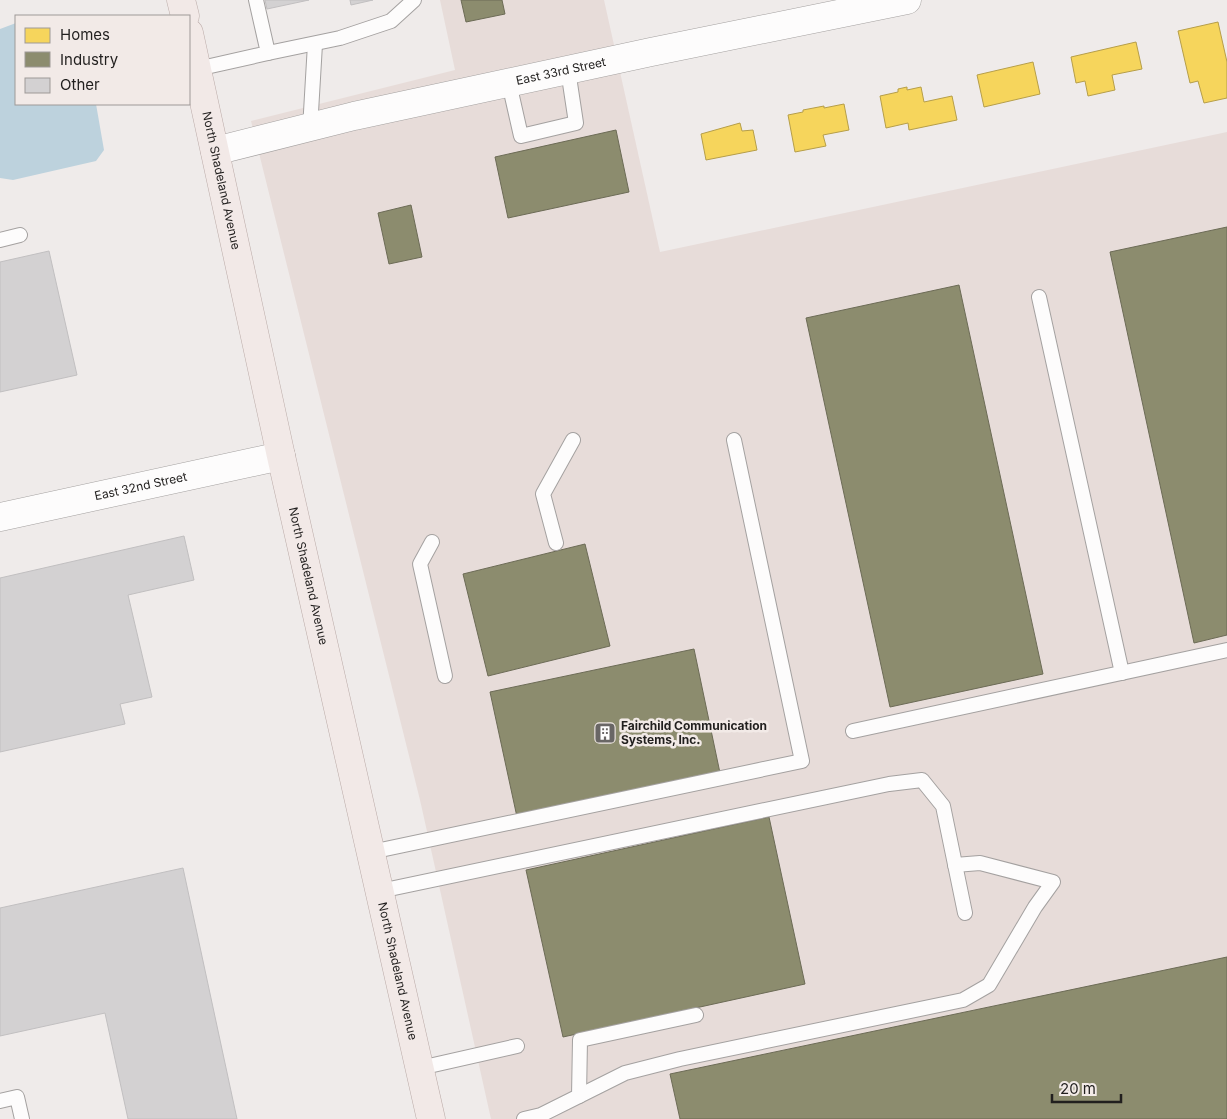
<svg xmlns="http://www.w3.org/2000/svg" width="1227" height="1119" viewBox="0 0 1227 1119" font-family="Inter,sans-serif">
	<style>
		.built { fill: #e7dcd9 }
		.water { fill: #bdd2dd }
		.homes { fill: #f6d55c; stroke: #b69e49 }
		.industry { fill: #8c8c6e; stroke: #6c6b56 }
		.building { fill: #d3d1d2; stroke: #c1bfc0 }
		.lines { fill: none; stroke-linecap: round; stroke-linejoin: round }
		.service-casing { stroke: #a4a1a0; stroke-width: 16 }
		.minor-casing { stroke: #a4a1a0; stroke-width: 29 }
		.primary-casing { stroke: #baaaa7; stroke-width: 29 }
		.service { stroke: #fdfcfc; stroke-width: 14 }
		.minor { stroke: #fdfcfc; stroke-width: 28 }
		.primary { stroke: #f2e9e7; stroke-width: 28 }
		.labels { text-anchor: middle; stroke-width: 5; stroke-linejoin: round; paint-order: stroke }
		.street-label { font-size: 12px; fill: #211f1e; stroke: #f2eae7 }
		.poi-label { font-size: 12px; font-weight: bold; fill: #211f1e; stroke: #f2eae7; text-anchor: start }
	</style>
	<rect width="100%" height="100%" fill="#efebea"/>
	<path class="built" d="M440,0H604L660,252L1227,132V1119H491L420,800L251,121L455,70Z"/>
	<path class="water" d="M16,23V104H96L104,150L96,161L13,180L0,178V29Z"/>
	<g class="homes">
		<path d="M1218,22L1227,62V98L1204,103L1198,81L1190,83L1178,31Z"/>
		<path d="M1136,42L1142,69L1112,75L1115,90L1088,96L1085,81L1076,83L1071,57Z"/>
		<path d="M1033,62L1040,94L984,107L977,75Z"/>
		<path d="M907,87V90L921,87L924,102L952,96L957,120L909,130L908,123L886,128L880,96L898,92V89Z"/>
		<path d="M844,104L849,130L823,135L826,146L795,152L788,115L803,112V110L824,106V108Z"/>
		<path d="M740,123L742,131L753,130L757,150L706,160L701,134Z"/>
	</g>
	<g class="industry">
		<path d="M461,0H502L505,14L466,22Z"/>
		<path d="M616,130L629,192L508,218L495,157Z"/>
		<path d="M411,205L422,257L389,264L378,213Z"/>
		<path d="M1227,227V635L1194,643L1110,252Z"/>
		<path d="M959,285L1043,674L890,707L806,318Z"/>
		<path d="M585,544L610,646L488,676L463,574Z"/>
		<path d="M694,649L720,773L517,817L490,692Z"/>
		<path d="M769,817L805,984L563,1037L526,870Z"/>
		<path d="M1227,957V1119H680L670,1074Z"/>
	</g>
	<g class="building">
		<path d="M265,0H309L267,9Z"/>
		<path d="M350,0H373L351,5Z"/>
		<path d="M49,251L77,375L0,392V262Z"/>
		<path d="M184,536L194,580L128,595L152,697L120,704L125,724L0,752V578Z"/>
		<path d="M183,868L237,1119H128L105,1013L0,1036V908Z"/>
	</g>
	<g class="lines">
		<g class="service-casing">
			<g id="service">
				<path d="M268,53L340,38L391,21L414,0"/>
				<path d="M197,69L268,53L256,0"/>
				<path d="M509,83L521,136L576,123L568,70"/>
				<path d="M310,129L315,44"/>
				<path d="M0,240L20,235"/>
				<path d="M1039,297L1122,673"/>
				<path d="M432,542L420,564L445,676"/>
				<path d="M556,543L543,494L573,440"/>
				<path d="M853,731L1227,650"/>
				<path d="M371,852L802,761L734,440"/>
				<path d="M380,891L889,784L922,780L943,806L965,913"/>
				<path d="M420,1068L517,1046"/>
				<path d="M579,1096L625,1073L680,1059L963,1000L989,985L1035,907L1053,882L980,863L955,865"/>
				<path d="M0,1101L17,1097L22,1119"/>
				<path d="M524,1119L541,1115L579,1096L580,1040L696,1015"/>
			</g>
		</g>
		<g class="minor-casing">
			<g id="minor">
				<path id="s1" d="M215,151L354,116L651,52L907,0"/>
				<path id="s2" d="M0,517L281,456"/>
			</g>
		</g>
		<g class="primary-casing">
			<g id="primary">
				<path d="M181,0L185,16"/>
				<path id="s3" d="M189,33L281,456L431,1119"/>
			</g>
		</g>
		<use href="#service" class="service"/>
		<use href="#minor" class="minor"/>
		<use href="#primary" class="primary"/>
	</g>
	<defs>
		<g id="building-square" transform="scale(1.125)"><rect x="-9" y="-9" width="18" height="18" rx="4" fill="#696665" stroke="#f2eae7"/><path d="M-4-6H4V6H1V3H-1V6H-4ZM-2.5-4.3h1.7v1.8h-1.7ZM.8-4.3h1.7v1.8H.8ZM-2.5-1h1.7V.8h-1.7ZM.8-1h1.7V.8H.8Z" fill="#fff"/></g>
	</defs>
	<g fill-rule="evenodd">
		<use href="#building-square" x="605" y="733"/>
	</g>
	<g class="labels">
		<g class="street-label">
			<text dy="4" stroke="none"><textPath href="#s1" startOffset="355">East 33rd Street</textPath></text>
			<text dy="4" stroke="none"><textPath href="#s3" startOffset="151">North Shadeland Avenue</textPath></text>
			<text dy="4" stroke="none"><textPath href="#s2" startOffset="144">East 32nd Street</textPath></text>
			<text dy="4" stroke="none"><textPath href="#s3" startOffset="556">North Shadeland Avenue</textPath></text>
			<text dy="4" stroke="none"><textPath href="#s3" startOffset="961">North Shadeland Avenue</textPath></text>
		</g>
		<g class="poi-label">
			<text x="621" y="730">Fairchild Communication<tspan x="621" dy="14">Systems, Inc.</tspan></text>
		</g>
	</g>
	<rect x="15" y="15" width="175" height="90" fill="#f2eae7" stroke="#9e9997"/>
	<rect x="25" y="28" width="25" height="15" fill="#f6d55c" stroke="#9e9997"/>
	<text x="60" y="40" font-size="15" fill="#211f1e">Homes</text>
	<rect x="25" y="52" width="25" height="15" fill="#8c8c6e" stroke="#9e9997"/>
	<text x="60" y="65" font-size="15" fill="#211f1e">Industry</text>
	<rect x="25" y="78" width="25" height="15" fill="#d3d1d2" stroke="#9e9997"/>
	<text x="60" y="90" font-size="15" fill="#211f1e">Other</text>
	<path d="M1052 1094v8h69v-8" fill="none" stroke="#211f1e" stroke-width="2.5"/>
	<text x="1060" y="1094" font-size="15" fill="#211f1e" stroke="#f2eae7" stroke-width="4" paint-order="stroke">20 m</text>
</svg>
